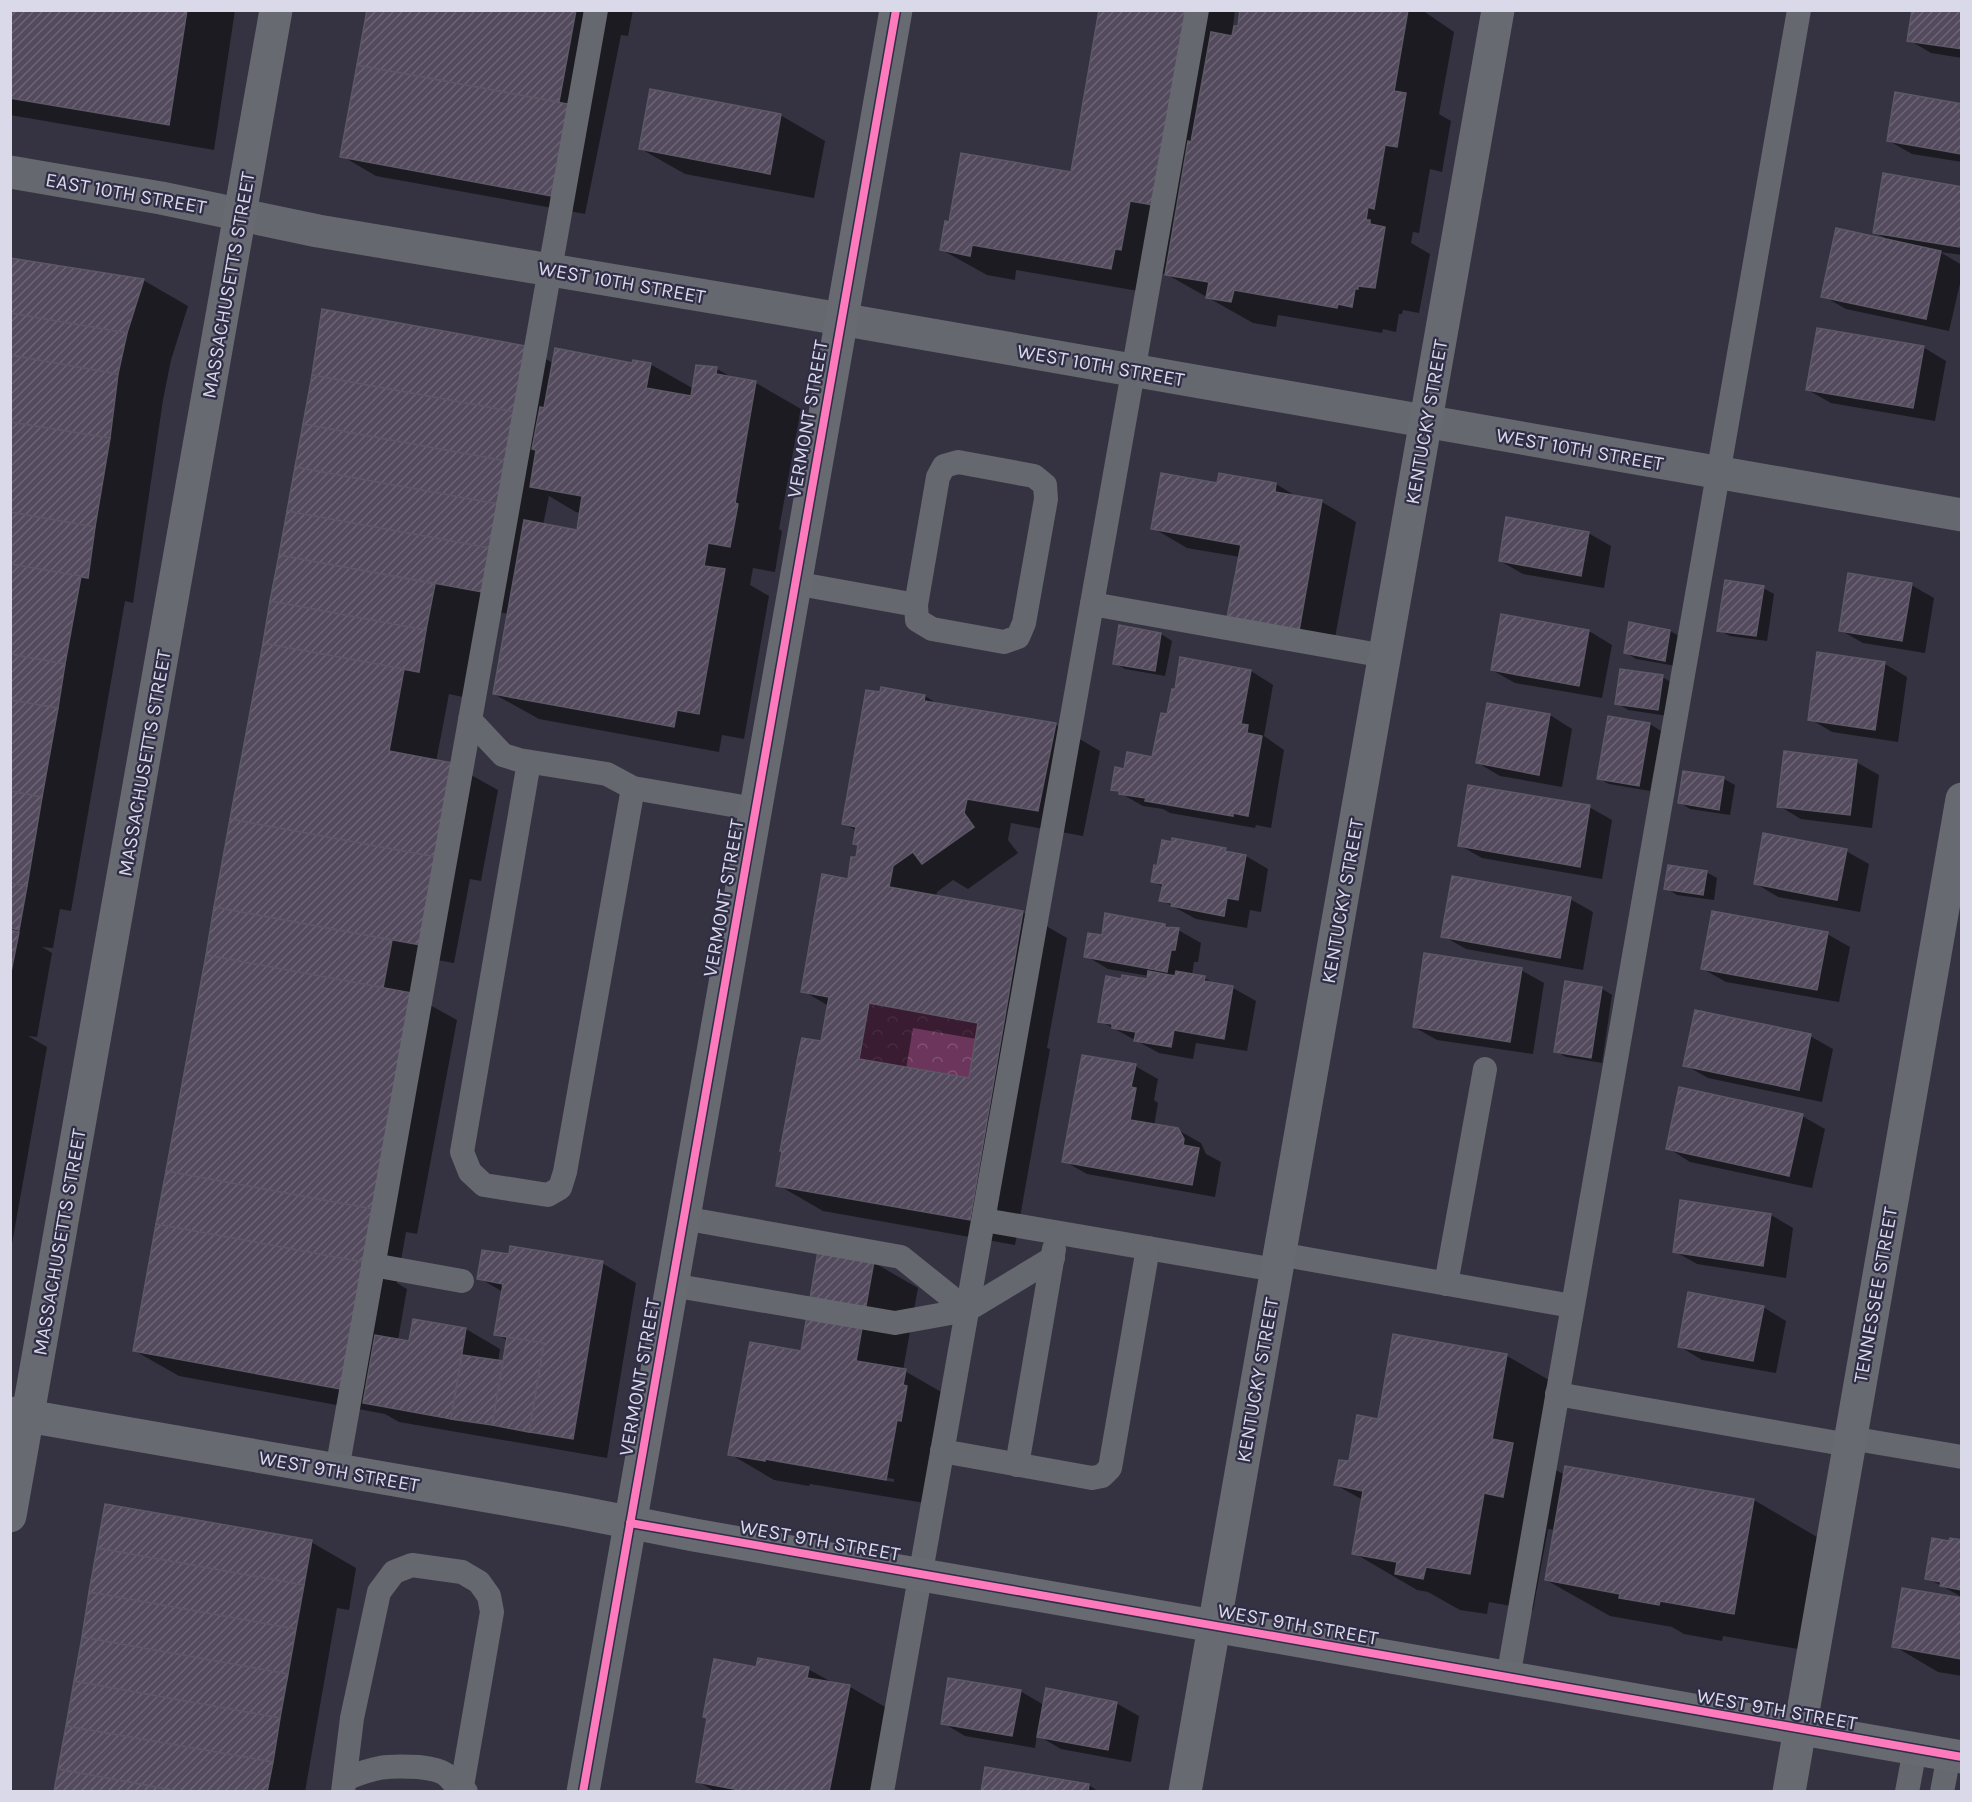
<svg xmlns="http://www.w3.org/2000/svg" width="1972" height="1802" viewBox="0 0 1972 1802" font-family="Karla,sans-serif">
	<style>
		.forest { fill: url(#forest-crowns) }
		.shadow { fill: #0007; fill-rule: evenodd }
		.building { fill: url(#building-hatch); stroke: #5d5865; stroke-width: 1.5; fill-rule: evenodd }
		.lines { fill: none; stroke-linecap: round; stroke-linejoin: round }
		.lane { stroke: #65686e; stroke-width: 24 }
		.street { stroke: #65686e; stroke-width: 33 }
		.secondary { stroke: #686a72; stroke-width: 33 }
		.cycleway-casing { stroke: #302d47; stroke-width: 11 }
		.cycleway { stroke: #fd7abc; stroke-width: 8 }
		.labels { text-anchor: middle; stroke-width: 4.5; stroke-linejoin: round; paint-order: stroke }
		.street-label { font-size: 20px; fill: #dad9ea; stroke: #302d47 }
	</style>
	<defs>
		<pattern id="forest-crowns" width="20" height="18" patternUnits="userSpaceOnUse" patternTransform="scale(1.5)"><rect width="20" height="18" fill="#6c365c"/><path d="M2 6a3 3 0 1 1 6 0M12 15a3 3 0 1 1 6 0" fill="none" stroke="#805274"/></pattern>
		<pattern id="building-hatch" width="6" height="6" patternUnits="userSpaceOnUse" patternTransform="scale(1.5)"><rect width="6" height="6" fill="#544a5e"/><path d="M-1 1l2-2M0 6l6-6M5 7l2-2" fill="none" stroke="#6c6475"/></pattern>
	</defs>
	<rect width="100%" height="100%" fill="#353341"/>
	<path class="forest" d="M869,1003L978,1023L969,1078L859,1059Z"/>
	<g class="shadow">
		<path d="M10,10H235L214,150L10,115Z"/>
		<path d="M368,10H633L628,36L621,35L585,214L376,176L342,156Z"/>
		<path d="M1100,10H1235L1233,27L1239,28L1242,10H1422L1454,32L1439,114L1451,121L1442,172L1430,169L1419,233L1413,232L1411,243L1430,254L1419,313L1403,310L1402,314H1399L1396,332L1383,329L1382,333L1278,315L1276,327L1253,323L1166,274H1159L1156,294L1016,270L1015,280L987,275L942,250L950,224L1072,174Z"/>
		<path d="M1962,10V58L1931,53L1909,40Z"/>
		<path d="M1962,105V162L1912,154L1889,141Z"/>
		<path d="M780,115L825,141L814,198L685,174L641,149Z"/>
		<path d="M1962,188V255L1940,252L1962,265V275L1949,331L1846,309L1823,296L1890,241L1875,232Z"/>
		<path d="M10,260L143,280L188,306L171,360L163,400L133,603L125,601L71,911L60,909L53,948L42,947L52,953L37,1037L28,1036L47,1047L10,1255Z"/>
		<path d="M1923,347L1946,361L1935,421L1831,403L1808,390Z"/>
		<path d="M526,348L553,363L650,364L694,389L698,367L717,369L735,379L756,383L801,409L779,529L782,531L775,572L753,568L750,585L769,596L744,739L722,735L719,752L539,719L494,694L509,614L479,609L463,697L449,694L436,762L453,765L498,790L481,881L470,879L454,963L426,958L419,999L457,1020L417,1234L406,1232L397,1283L407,1289L398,1340L410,1343L414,1321L466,1329L500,1349L498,1362L504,1363L508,1341L496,1334L503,1292L479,1278L602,1263L636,1283L607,1458L399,1422L385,1414L179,1376L135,1351L313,375ZM549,496L576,512L581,513L578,531L543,525Z"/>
		<path d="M1220,475L1276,484L1299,498L1322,502L1356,522L1333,649L1263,637L1240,557L1187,548L1153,528L1218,485Z"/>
		<path d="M1588,533L1611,546L1604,588L1523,574L1500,561Z"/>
		<path d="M1911,585L1934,598L1925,653L1863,643L1840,630Z"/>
		<path d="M1763,588L1774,594L1767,641L1730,636L1719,630Z"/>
		<path d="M1589,631L1612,645L1602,698L1515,683L1492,670Z"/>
		<path d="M1670,631L1681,637L1676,666L1636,659L1625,652Z"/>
		<path d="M1161,634L1172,641L1165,676L1125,669L1114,663Z"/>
		<path d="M1885,664L1907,677L1898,742L1832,732L1810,719Z"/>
		<path d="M1251,671L1273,685L1264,736L1284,750L1271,828L1256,825L1255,828L1170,813L1163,809L1143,806L1113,789L1126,770L1154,759L1168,716Z"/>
		<path d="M1662,677L1673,683L1668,716L1628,710L1617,703Z"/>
		<path d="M925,696L939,705L1056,725L1100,751L1083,836L1011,823L1008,840L1018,853L968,889L953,880L937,892L936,897L1022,912L1067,938L1047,1048L1050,1049L1015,1245L823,1211L778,1185L822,1043L829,1006L803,991L857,859L859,845L857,831L844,824ZM913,1028L977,1039L970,1080L906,1069Z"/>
		<path d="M1550,715L1572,729L1562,787L1500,776L1478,763Z"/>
		<path d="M1650,724L1661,731L1650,791L1609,784L1598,778Z"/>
		<path d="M1856,762L1879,775L1872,828L1801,819L1779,806Z"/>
		<path d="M1724,779L1735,785L1730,815L1690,809L1679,802Z"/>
		<path d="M1589,807L1612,820L1602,879L1482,858L1459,845Z"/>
		<path d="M1225,849L1233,854L1246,856L1268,869L1261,912L1250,910L1247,928L1196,919L1161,900L1163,887L1152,881Z"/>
		<path d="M1846,851L1869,864L1860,912L1778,897L1755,883Z"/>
		<path d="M1706,872L1717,878L1714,900L1677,895L1666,888Z"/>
		<path d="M1570,899L1593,912L1583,970L1466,949L1443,936Z"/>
		<path d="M1165,925L1178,930L1201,943L1198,962H1194L1192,975L1204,978L1218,985L1233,988L1256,1001L1247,1051L1196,1043L1193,1059L1159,1053L1100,1021L1122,980L1148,981L1149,976L1108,969L1086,956L1103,936Z"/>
		<path d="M1827,934L1850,947L1839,1002L1726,982L1703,969Z"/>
		<path d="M1521,970L1544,983L1533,1054L1437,1040L1414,1027Z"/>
		<path d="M1601,988L1612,995L1602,1063L1566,1057L1555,1051Z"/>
		<path d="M1810,1036L1833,1049L1822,1102L1708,1078L1685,1065Z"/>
		<path d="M1135,1066L1158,1079L1154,1100L1158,1103L1154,1126L1178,1130L1201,1143L1206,1154L1221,1162L1215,1197L1087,1174L1064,1161Z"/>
		<path d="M1802,1116L1825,1129L1812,1188L1690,1162L1668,1148Z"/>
		<path d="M1771,1215L1793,1228L1786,1278L1697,1264L1674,1251Z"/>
		<path d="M873,1262L918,1288L903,1370L950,1397L931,1504L810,1484L809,1486L774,1480L730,1454L802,1353ZM776,1459L894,1479V1482L776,1462Z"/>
		<path d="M1763,1307L1786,1321L1776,1373L1702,1360L1679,1346Z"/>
		<path d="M1507,1356L1570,1392L1556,1470L1565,1475L1754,1500L1817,1537L1798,1649L1723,1636L1722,1641L1684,1634L1672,1627L1610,1616L1546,1580L1555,1530L1548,1529L1533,1610L1489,1602L1487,1614L1460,1610L1428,1592L1417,1590L1354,1553L1363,1500L1336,1485L1379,1420Z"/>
		<path d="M1962,1541V1597L1927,1578L1951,1543Z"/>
		<path d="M311,1542L356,1568L349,1610L337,1608L305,1792H56Z"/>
		<path d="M1962,1600V1676L1938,1672L1894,1646Z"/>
		<path d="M758,1668L808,1669L835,1684L850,1687L894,1712L879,1792H716L697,1781Z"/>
		<path d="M1020,1691L1044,1705L1116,1703L1139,1716L1131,1762L1061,1749L1037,1735L1035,1748L965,1736L943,1723Z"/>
		<path d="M1089,1785L1099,1792H983Z"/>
	</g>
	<g class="building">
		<path d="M10,10H187L169,125L10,98Z"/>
		<path d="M367,10H576L559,102L357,65Z"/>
		<path d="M1099,10H1187L1153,205L1130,201L1121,250L1115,249L1111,269L972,245L970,256L940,250L945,221L949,222L961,153L1071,172Z"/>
		<path d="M1240,10H1408L1394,91L1406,93L1397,147L1385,145L1374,209L1368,207L1366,220H1370V224L1385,227L1375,288L1358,286V289H1355L1352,307L1338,304L1337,308L1234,290L1231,302L1206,298L1209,282L1165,275L1188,141L1191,142L1211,32L1232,36L1234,26H1238Z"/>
		<path d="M1912,10H1962V49L1907,41Z"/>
		<path d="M357,65L568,104L551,196L340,157Z"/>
		<path d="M650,89L781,114L770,174L639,149Z"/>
		<path d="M1895,92L1962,104V154L1887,141Z"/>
		<path d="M1883,173L1962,187V234L1959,247L1873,233Z"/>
		<path d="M1836,228L1941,251L1926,319L1821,297Z"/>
		<path d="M10,258L144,279L127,333L10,313Z"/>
		<path d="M322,309L526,346L515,412L312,375Z"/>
		<path d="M10,313L127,333L118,374L10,355Z"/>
		<path d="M1817,328L1924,346L1913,408L1806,390Z"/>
		<path d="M555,348L632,363L633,360L651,363L646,388L691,396L696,365L717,367L716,374L756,381L735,503L738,504L730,547L708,543L704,566L725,569L699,714L677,710L674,727L493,694L524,520L577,530L582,496L530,487L536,450L532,449L540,407L544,408Z"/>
		<path d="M10,355L118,374L110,438L10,422Z"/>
		<path d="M312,375L515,412L506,461L303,424Z"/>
		<path d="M10,422L110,438L95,527L10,512Z"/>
		<path d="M303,424L506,461L498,504L295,467Z"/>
		<path d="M295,467L498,504L490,548L287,511Z"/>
		<path d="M1161,473L1217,483L1219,473L1276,483L1275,492L1322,500L1299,631L1227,618L1241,545L1151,529Z"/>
		<path d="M287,511L490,548L482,592L279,555Z"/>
		<path d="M10,512L95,527L88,578L10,564Z"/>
		<path d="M1506,517L1589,532L1581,576L1499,561Z"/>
		<path d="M279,555L435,584L426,630L270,601Z"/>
		<path d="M10,564L81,576L65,664L10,654Z"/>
		<path d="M1848,573L1912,583L1902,641L1839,631Z"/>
		<path d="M1725,580L1764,586L1756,636L1717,631Z"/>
		<path d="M270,601L426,630L419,672L263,643Z"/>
		<path d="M1501,614L1589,630L1579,686L1491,670Z"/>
		<path d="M1629,622L1670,630L1665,661L1624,653Z"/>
		<path d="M1119,625L1161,633L1155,671L1113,664Z"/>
		<path d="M263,643L404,669L389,751L453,763L436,857L230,819Z"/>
		<path d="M1817,652L1885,662L1875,730L1808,720Z"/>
		<path d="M10,654L65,664L58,708L10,700Z"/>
		<path d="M1180,657L1251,670L1241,724L1248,725L1247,733L1262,736L1248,816L1233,813V816L1145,801L1146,798L1119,794V791L1111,790L1115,767L1124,769L1127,752L1152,757L1161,713L1167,714L1172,689H1175Z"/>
		<path d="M1620,669L1663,675L1658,710L1615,704Z"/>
		<path d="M881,687L925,695L924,701L1056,723L1038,811L967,799L964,813L974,827L922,864L913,852L893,866L889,887L1023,911L970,1220L776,1186L782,1151H780L800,1046L802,1038L821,1041L829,997L801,992L822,874L848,879L851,857H856L858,845L853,844L856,827L842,824L866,690L880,692ZM869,1003L978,1023L969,1078L859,1059Z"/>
		<path d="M10,700L58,708L42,797L10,791Z"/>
		<path d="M1487,703L1550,714L1539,775L1476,763Z"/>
		<path d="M1608,716L1650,723L1639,786L1597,779Z"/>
		<path d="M1784,751L1857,760L1850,815L1777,807Z"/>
		<path d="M1683,771L1724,777L1719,810L1678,803Z"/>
		<path d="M1468,785L1590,805L1580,867L1458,846Z"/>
		<path d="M10,791L42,797L27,886L10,883Z"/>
		<path d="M230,819L436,857L420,945L214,907Z"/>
		<path d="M1763,833L1847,849L1837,900L1754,884Z"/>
		<path d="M1172,838L1226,848L1225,851L1246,855L1238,900L1227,898L1224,916L1171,906L1172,903L1159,901L1163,884L1151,882L1154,865L1157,866L1162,840L1172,842Z"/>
		<path d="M1668,865L1707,871L1703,895L1664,889Z"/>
		<path d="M1452,876L1571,897L1560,958L1441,937Z"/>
		<path d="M10,883L27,886L19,930L10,928Z"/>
		<path d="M214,907L392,940L383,988L206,955Z"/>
		<path d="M1712,911L1828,932L1817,990L1701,969Z"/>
		<path d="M1105,913L1165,924V927L1179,928L1175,950H1171L1167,972L1084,957L1088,933L1102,935Z"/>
		<path d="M10,930L19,932L10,977Z"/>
		<path d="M1424,953L1522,968L1510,1042L1413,1027Z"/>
		<path d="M206,955L412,993L373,1209L166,1171Z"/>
		<path d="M1148,971L1175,976L1176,971L1205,976L1204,981L1233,986L1224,1039L1174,1030L1171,1047L1134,1041L1136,1032L1112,1028V1024L1098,1022L1106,976L1121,979L1122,975L1147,979Z"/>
		<path d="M1565,981L1602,987L1591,1058L1554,1052Z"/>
		<path d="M1695,1010L1811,1034L1799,1090L1683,1066Z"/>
		<path d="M1082,1055L1136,1064L1131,1087L1136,1088L1130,1120L1178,1128L1184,1139L1183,1145L1199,1148L1192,1185L1062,1162Z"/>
		<path d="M1679,1087L1803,1114L1789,1176L1666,1149Z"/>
		<path d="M166,1171L373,1209L363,1262L156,1224Z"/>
		<path d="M1680,1200L1771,1214L1763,1266L1673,1252Z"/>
		<path d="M156,1224L363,1262L340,1389L133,1351Z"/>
		<path d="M510,1246L603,1261L573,1439L529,1432L544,1343L494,1335L503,1284L477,1279L482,1250L509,1254Z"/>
		<path d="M818,1251L874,1261L856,1361L906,1369L903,1385L907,1386L901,1421L897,1420L886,1480L765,1459V1461L728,1455L750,1342L801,1351Z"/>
		<path d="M1688,1292L1764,1306L1753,1361L1678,1347Z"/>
		<path d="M413,1319L466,1328L451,1419L363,1403L375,1335L409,1341Z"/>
		<path d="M1393,1334L1507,1354L1492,1439L1513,1443L1503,1497L1484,1493L1470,1574L1426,1567L1423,1579L1395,1574L1397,1562L1352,1554L1363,1491L1334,1485L1339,1460L1349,1461L1357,1415L1378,1419Z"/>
		<path d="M507,1337L544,1343L529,1432L492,1425Z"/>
		<path d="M462,1355L503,1361L492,1425L451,1419Z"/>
		<path d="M1565,1466L1754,1499L1734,1614L1660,1601L1659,1605L1619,1598L1620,1594L1545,1580Z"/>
		<path d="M105,1504L312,1540L304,1585L97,1548Z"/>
		<path d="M1932,1538L1949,1541L1950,1538L1962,1540V1590L1940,1586L1941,1582L1925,1579Z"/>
		<path d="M97,1548L304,1585L296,1629L89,1592Z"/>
		<path d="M1902,1588L1962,1598V1659L1892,1647Z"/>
		<path d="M89,1592L296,1629L288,1674L82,1637Z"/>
		<path d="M82,1637L288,1674L280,1718L74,1681Z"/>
		<path d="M758,1658L809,1667L807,1678L850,1685L829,1792H750L696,1782L707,1718L703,1717L714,1659L756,1667Z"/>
		<path d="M948,1678L1021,1690L1012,1736L941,1724Z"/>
		<path d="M74,1681L280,1718L273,1762L66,1726Z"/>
		<path d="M1046,1688L1117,1702L1108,1750L1037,1737Z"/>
		<path d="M66,1726L273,1762L267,1792H183L58,1769Z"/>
		<path d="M985,1767L1089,1784L1088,1792H981Z"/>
		<path d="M58,1769L183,1792H54Z"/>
	</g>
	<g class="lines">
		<g class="lane">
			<path d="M958,462L1034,476L1045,485L1046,499L1024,623L1018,637L1004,642L932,629L917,620L916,605L938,477L944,466Z"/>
			<path d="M794,583L916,605"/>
			<path d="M1092,604L1385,656"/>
			<path d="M470,720L503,755L519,760L607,774L633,788L755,809"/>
			<path d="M529,762L462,1152L470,1172L484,1185L548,1195L560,1188L565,1172L633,788"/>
			<path d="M683,1218L901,1257L967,1310"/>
			<path d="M984,1220L1276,1270"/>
			<path d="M1279,1254L1572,1306"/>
			<path d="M373,1265L462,1281"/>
			<path d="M1446,1284L1485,1069"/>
			<path d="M671,1285L895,1323L967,1310L1053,1258"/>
			<path d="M1557,1394L1849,1445"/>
			<path d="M1850,1438L1962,1457"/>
			<path d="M942,1451L1092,1478L1102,1476L1110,1468L1148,1248"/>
			<path d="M1017,1465L1054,1249"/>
			<path d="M337,1470L596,10"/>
			<path d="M1508,1678L1799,10"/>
			<path d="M345,1779C375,1767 386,1765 418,1767C426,1768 438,1769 445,1774C453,1779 456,1790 466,1792"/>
			<path d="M343,1792L352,1718L379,1592L394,1572L412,1565L462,1572L479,1582L489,1596L492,1612L461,1792"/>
			<path d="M882,1792L1197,10"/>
			<path d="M1907,1792L1915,1749"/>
			<path d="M1942,1792L1949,1755"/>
		</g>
		<path class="street" d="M10,172L161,198L318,231L777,308L1962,515"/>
		<g class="secondary">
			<path d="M10,1413L567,1510L694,1535L1962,1757"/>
			<path d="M10,1516L276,10"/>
			<path d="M583,1792L896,10"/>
			<path d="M1185,1792L1498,10"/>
			<path d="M1789,1792L1962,799"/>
		</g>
		<g class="cycleway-casing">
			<g id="cycleway">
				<path d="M630,1523L1962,1757"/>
				<path d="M583,1792L896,10"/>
			</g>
		</g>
		<use href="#cycleway" class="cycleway"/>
	</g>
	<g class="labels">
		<g class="street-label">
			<text transform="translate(126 193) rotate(10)" y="7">EAST 10TH STREET</text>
			<text transform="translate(622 282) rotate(10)" y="7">WEST 10TH STREET</text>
			<text transform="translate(228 285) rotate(-80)" y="7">MASSACHUSETTS STREET</text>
			<text transform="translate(1101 365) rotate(10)" y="7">WEST 10TH STREET</text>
			<text transform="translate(807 419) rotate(-80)" y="7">VERMONT STREET</text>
			<text transform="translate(1426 422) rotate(-80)" y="7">KENTUCKY STREET</text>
			<text transform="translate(1580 449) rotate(10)" y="7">WEST 10TH STREET</text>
			<text transform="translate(144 763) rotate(-80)" y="7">MASSACHUSETTS STREET</text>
			<text transform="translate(723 898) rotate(-80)" y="7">VERMONT STREET</text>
			<text transform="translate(1342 901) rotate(-80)" y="7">KENTUCKY STREET</text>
			<text transform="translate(59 1242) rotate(-80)" y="7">MASSACHUSETTS STREET</text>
			<text transform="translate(1875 1295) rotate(-80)" y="7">TENNESSEE STREET</text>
			<text transform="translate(639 1377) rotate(-80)" y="7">VERMONT STREET</text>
			<text transform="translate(1257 1380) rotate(-80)" y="7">KENTUCKY STREET</text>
			<text transform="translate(339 1471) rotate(10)" y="7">WEST 9TH STREET</text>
			<text transform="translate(820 1540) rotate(10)" y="7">WEST 9TH STREET</text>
			<text transform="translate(1298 1624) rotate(10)" y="7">WEST 9TH STREET</text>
			<text transform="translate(1777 1709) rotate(10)" y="7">WEST 9TH STREET</text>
		</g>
	</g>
	<rect width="1972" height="1802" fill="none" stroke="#dad9ea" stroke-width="24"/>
</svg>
